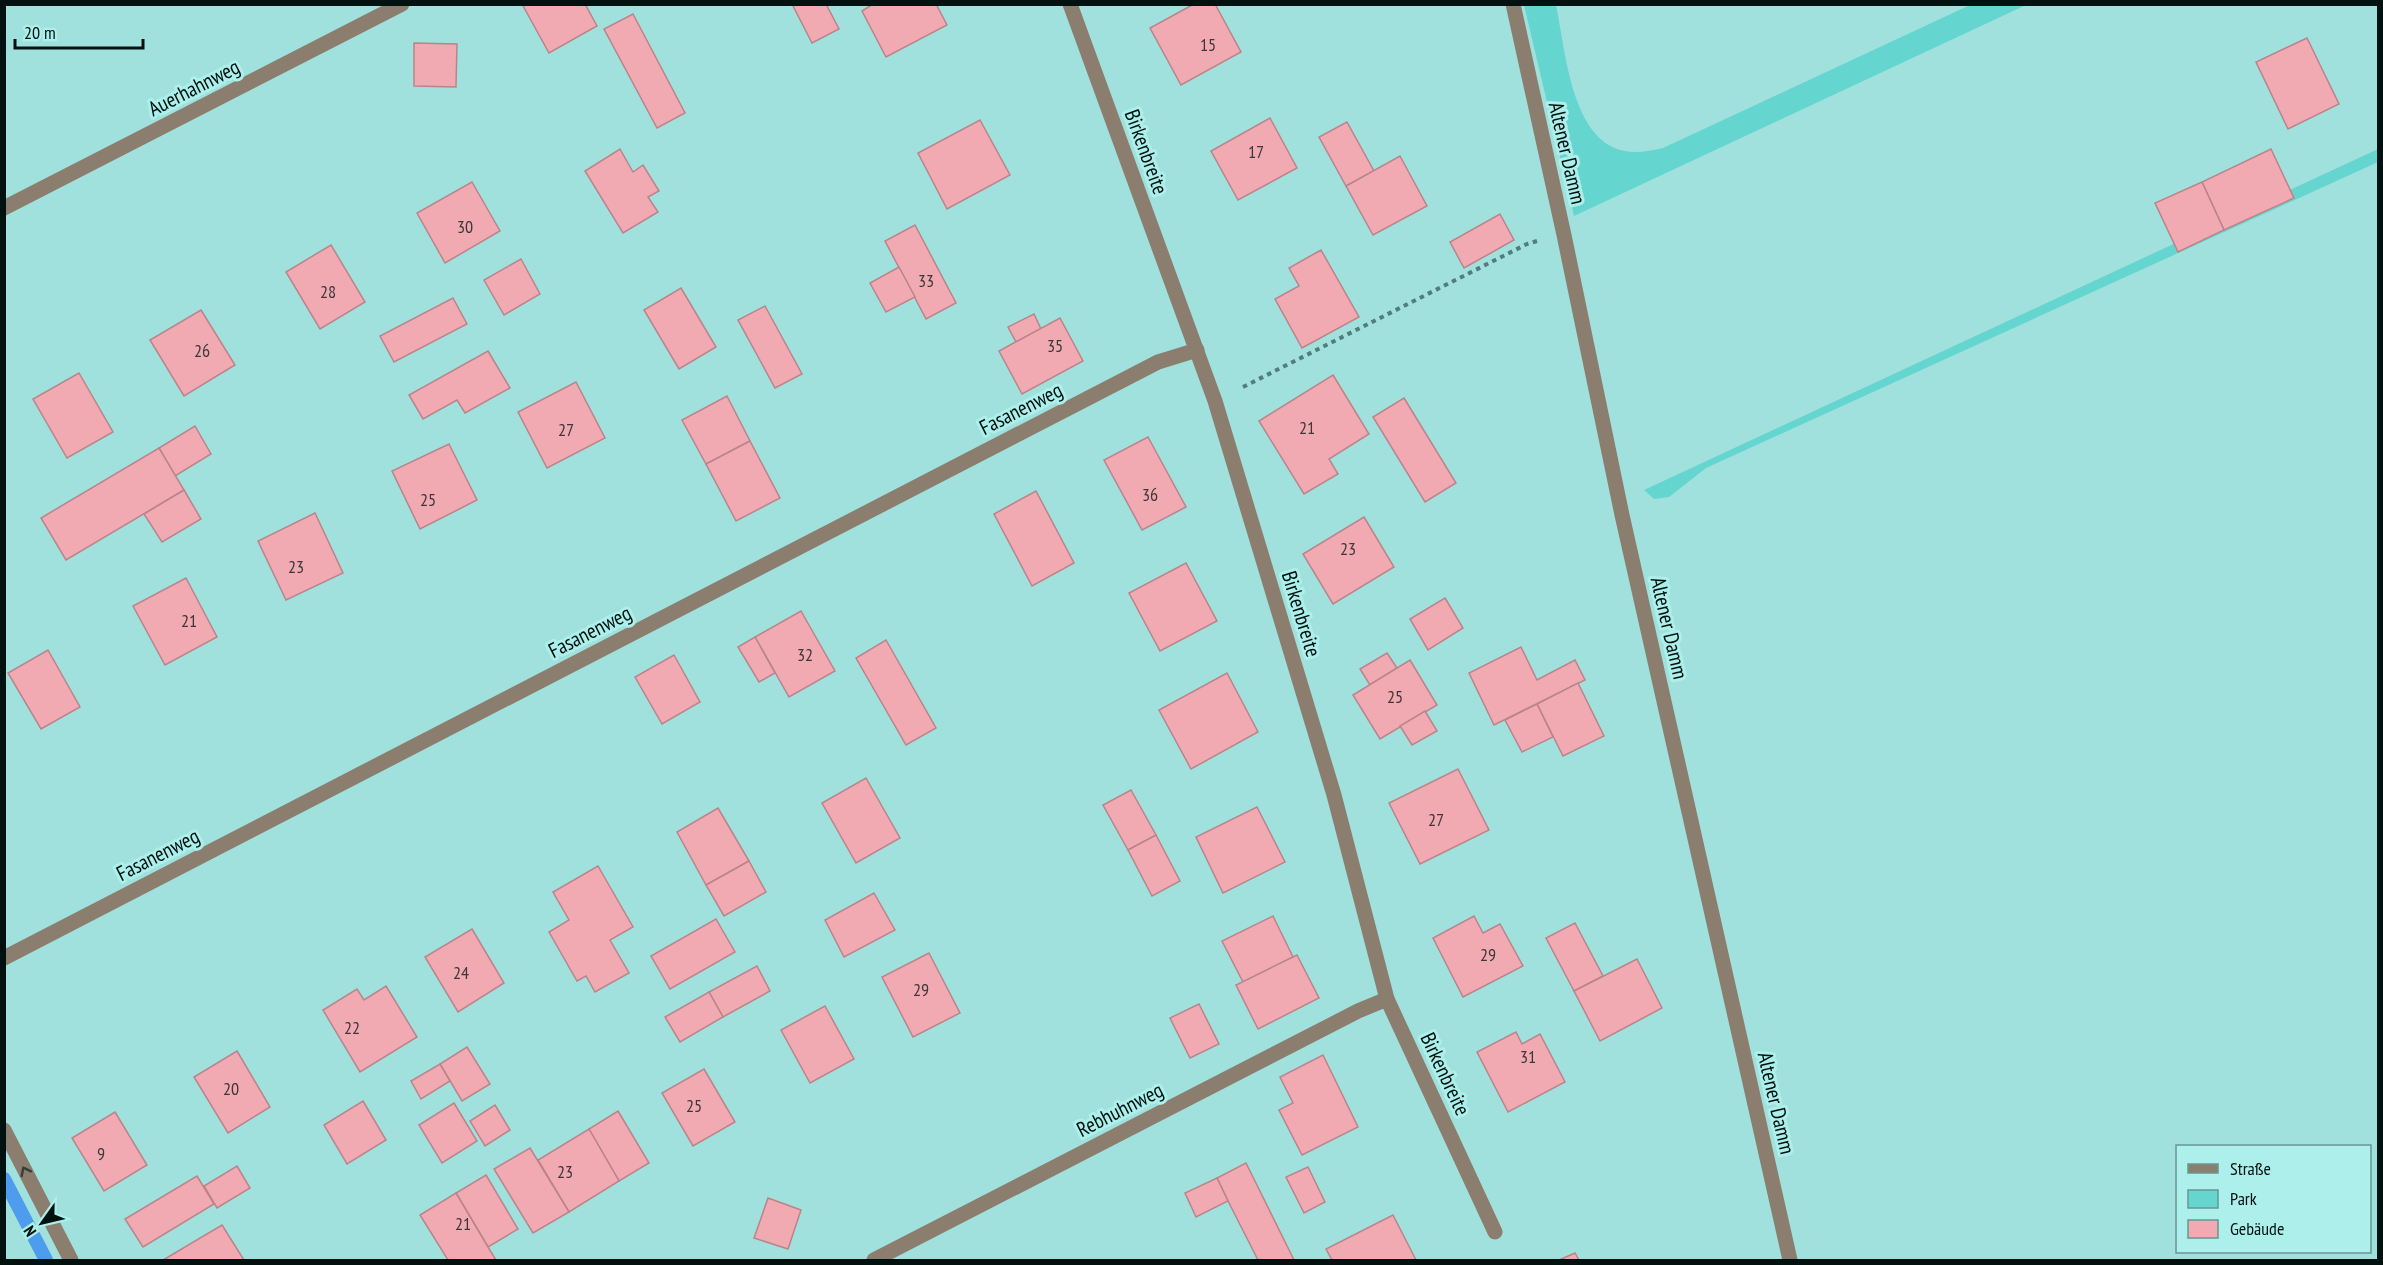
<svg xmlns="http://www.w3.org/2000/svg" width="2383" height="1265" viewBox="0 0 2383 1265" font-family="'PT Sans Narrow',sans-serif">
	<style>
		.green { fill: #65d5d0 }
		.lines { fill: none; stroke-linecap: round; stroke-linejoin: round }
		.stream { stroke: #4d9ced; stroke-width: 14 }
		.building { fill: #f1a9b2; stroke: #ba848b; stroke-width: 1.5 }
		.path { stroke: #537d7b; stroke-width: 4; stroke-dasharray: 4.5 4.5; stroke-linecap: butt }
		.minor { stroke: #8c7e6e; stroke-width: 15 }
		.oneway { stroke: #383d36 }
		.labels { text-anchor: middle; stroke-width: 6; stroke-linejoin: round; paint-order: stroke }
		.number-label { font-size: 18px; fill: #3c3738 }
		.street-label { font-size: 21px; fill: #001110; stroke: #adefea }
	</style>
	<rect width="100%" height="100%" fill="#a0e1dd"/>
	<g class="green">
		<path d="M1524,5H1556C1566,51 1571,152 1635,152C1644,152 1654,150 1663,148L1970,5H2026L1574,216Z"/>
		<path d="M2378,149V162L1706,468L1669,497L1654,499L1644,490Z"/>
	</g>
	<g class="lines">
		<path class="stream" d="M4,1179L46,1260"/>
	</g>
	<g class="building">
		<path d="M522,4H585L597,26L549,53Z"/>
		<path d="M792,4H826L839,29L812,43Z"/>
		<path d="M873,4H936L947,25L886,57L862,11Z"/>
		<path d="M1194,4H1215L1241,52L1181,85L1150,28Z"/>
		<path d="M633,14L685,113L657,128L604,29Z"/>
		<path d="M2307,38L2339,104L2288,129L2256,62Z"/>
		<path d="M414,43L457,44L456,87L414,86Z"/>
		<path d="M1270,118L1297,168L1238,200L1211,151Z"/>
		<path d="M980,120L1010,175L947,209L918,153Z"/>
		<path d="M1347,122L1374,171L1346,186L1319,137Z"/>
		<path d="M620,149L633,172L643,165L659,191L648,197L658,212L623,233L585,171Z"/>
		<path d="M2271,149L2294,198L2224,230L2202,182Z"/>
		<path d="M1400,156L1427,206L1373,235L1346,186Z"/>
		<path d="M472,182L500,231L445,263L417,213Z"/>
		<path d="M2202,182L2224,230L2178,252L2155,203Z"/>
		<path d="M1500,214L1514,240L1464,268L1450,242Z"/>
		<path d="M915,225L956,303L926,319L885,241Z"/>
		<path d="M331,245L365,302L320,329L286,272Z"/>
		<path d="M1321,250L1359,317L1302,348L1275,299L1299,286L1289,268Z"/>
		<path d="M521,259L540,294L504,315L484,280Z"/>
		<path d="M899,267L915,297L886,312L870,283Z"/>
		<path d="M681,288L716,347L679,369L644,310Z"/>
		<path d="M453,298L467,324L394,362L380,336Z"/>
		<path d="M765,306L802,374L775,388L738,320Z"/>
		<path d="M201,310L235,365L184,396L150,340Z"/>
		<path d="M1034,314L1041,329L1016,342L1008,327Z"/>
		<path d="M1060,318L1083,361L1022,394L999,351Z"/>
		<path d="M488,351L510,388L465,413L457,400L423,419L409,395Z"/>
		<path d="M79,373L113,432L67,458L33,399Z"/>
		<path d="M1333,375L1369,434L1329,459L1338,474L1304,494L1259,421Z"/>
		<path d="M576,382L605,438L547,468L518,412Z"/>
		<path d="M727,396L750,441L706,464L682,420Z"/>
		<path d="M1404,398L1456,483L1425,502L1373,417Z"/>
		<path d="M195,426L211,454L175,476L159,448Z"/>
		<path d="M1148,437L1186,507L1142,530L1104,460Z"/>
		<path d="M750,441L780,498L736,521L706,464Z"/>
		<path d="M449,444L477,500L420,529L392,471Z"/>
		<path d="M159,448L184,490L66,560L41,518Z"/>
		<path d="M184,490L201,519L162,542L144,514Z"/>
		<path d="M1036,491L1074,563L1032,586L994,514Z"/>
		<path d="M315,513L343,573L286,600L258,541Z"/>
		<path d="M1364,517L1394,567L1333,604L1303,554Z"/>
		<path d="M1186,563L1217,621L1160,651L1129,593Z"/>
		<path d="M186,578L217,637L165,665L133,606Z"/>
		<path d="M1445,598L1463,628L1428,650L1410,619Z"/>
		<path d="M801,611L835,671L789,697L755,637Z"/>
		<path d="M755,637L775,673L759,682L738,647Z"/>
		<path d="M886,640L936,728L906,745L856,658Z"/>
		<path d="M1521,647L1537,680L1575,660L1585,680L1494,725L1469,673Z"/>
		<path d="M48,650L80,707L41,729L8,673Z"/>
		<path d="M1387,653L1397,668L1370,685L1360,669Z"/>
		<path d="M674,655L700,702L662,724L635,677Z"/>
		<path d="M1410,660L1437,705L1380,739L1353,695Z"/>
		<path d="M1227,673L1258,732L1191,769L1159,710Z"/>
		<path d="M1578,683L1604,736L1563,756L1537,704Z"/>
		<path d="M1537,704L1553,737L1522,752L1505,720Z"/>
		<path d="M1425,711L1437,731L1412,745L1400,726Z"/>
		<path d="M1458,769L1489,830L1420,864L1389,803Z"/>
		<path d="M866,778L900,838L856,863L822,803Z"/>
		<path d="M1131,790L1156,835L1128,850L1103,805Z"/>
		<path d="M1257,807L1285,862L1223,893L1196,837Z"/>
		<path d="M718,808L749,861L706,885L677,832Z"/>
		<path d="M1156,835L1180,881L1152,896L1128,850Z"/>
		<path d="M749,861L766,892L724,916L706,885Z"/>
		<path d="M598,866L633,927L610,940L629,973L595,992L586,976L577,981L549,932L569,920L553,892Z"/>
		<path d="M874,893L895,930L844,957L825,920Z"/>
		<path d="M1273,916L1293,957L1243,982L1222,941Z"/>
		<path d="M1474,916L1483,933L1500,924L1523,966L1463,997L1433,938Z"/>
		<path d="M716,919L735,952L670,989L651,956Z"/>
		<path d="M1575,923L1603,976L1574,991L1546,938Z"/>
		<path d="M472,929L504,983L458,1012L425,957Z"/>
		<path d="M929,953L960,1013L913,1037L882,977Z"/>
		<path d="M1297,955L1319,998L1258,1029L1236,985Z"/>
		<path d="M1637,959L1662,1008L1600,1041L1574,991Z"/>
		<path d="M757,966L770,991L723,1017L709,992Z"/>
		<path d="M386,986L417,1037L360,1072L323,1010L357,989L364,1000Z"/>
		<path d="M709,992L723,1017L680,1042L665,1017Z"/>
		<path d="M1199,1004L1219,1044L1190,1058L1170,1018Z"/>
		<path d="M825,1006L854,1059L810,1083L781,1030Z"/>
		<path d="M1516,1032L1522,1044L1540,1034L1565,1082L1508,1112L1477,1052Z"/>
		<path d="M467,1047L490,1084L462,1101L440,1064Z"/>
		<path d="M237,1051L270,1107L228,1133L194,1077Z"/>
		<path d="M1323,1055L1358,1127L1302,1155L1279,1110L1293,1103L1280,1077Z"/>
		<path d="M440,1064L450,1081L421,1099L411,1081Z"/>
		<path d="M704,1069L735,1122L693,1146L662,1093Z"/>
		<path d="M363,1101L386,1140L347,1164L324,1125Z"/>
		<path d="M454,1103L477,1141L442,1163L419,1125Z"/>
		<path d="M495,1105L510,1130L485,1146L470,1121Z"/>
		<path d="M618,1111L649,1163L619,1181L589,1129Z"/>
		<path d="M115,1112L147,1165L104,1191L72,1138Z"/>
		<path d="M589,1129L619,1181L569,1212L538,1160Z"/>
		<path d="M530,1148L569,1212L533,1233L494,1169Z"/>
		<path d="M1246,1163L1294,1260H1258L1228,1201L1217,1178Z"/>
		<path d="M237,1166L250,1188L217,1208L204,1186Z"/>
		<path d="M1308,1167L1325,1202L1304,1213L1286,1177Z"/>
		<path d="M486,1175L518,1229L488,1247L456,1193Z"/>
		<path d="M197,1176L214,1204L143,1247L125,1219Z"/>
		<path d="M1217,1178L1228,1201L1196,1217L1185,1193Z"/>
		<path d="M456,1193L488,1247L496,1260H448L420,1215Z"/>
		<path d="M768,1198L801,1210L788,1249L754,1238Z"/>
		<path d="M1393,1215L1416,1260H1332L1326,1249Z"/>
		<path d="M222,1225L244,1260H163Z"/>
		<path d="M1575,1253L1579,1260H1559Z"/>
	</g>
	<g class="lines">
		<path class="path" d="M1243,387L1527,244L1537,241"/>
		<g class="minor">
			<path d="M1070,4L1215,401L1334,795L1387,999L1495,1232"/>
			<path d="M1513,4L1564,235L1622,515L1790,1260"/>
			<path d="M4,208L402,4"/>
			<path d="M4,958L1158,362L1197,350"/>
			<path d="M4,1130L71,1260"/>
			<path d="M874,1260L1358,1011L1387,999"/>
		</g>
	</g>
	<defs><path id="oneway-chevron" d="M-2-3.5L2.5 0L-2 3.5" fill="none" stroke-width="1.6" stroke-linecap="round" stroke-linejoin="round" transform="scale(1.5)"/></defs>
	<use class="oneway" href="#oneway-chevron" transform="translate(25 1171) rotate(-117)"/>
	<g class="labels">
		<g class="number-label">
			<text x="1208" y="51">15</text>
			<text x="1256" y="158">17</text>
			<text x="465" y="233">30</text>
			<text x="926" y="287">33</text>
			<text x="328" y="298">28</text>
			<text x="1055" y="352">35</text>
			<text x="202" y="357">26</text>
			<text x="1307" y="434">21</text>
			<text x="566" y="436">27</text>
			<text x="1150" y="501">36</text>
			<text x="428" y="506">25</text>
			<text x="1348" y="555">23</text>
			<text x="296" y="573">23</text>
			<text x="189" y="627">21</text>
			<text x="805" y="661">32</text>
			<text x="1395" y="703">25</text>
			<text x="1436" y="826">27</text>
			<text x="1488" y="961">29</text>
			<text x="461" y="979">24</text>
			<text x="921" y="996">29</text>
			<text x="352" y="1034">22</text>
			<text x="1528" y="1063">31</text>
			<text x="231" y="1095">20</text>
			<text x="694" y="1112">25</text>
			<text x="101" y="1160">9</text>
			<text x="565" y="1178">23</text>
			<text x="463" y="1230">21</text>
		</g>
		<g class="street-label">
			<text transform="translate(194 88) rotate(-27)" y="7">Auerhahnweg</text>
			<text transform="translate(1146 152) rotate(70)" y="7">Birkenbreite</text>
			<text transform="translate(1567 153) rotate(77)" y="7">Altener Damm</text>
			<text transform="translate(1021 409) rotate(-27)" y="7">Fasanenweg</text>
			<text transform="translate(1301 614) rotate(73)" y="7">Birkenbreite</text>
			<text transform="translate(1669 628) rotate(77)" y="7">Altener Damm</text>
			<text transform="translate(590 632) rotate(-27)" y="7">Fasanenweg</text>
			<text transform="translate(158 855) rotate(-27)" y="7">Fasanenweg</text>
			<text transform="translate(1445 1074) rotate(65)" y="7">Birkenbreite</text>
			<text transform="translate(1776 1103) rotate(77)" y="7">Altener Damm</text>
			<text transform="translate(1120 1110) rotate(-27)" y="7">Rebhuhnweg</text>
		</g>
	</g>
	<rect width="2383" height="1265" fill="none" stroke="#001110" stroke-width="12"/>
	<rect x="2176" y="1145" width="195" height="108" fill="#adefea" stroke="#689693" stroke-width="1.5"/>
	<rect x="2188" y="1164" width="30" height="9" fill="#8c7e6e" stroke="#689693" stroke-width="1.5"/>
	<text x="2230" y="1175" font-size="18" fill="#001110">Straße</text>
	<rect x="2188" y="1190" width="30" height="18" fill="#65d5d0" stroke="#689693" stroke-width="1.5"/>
	<text x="2230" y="1205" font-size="18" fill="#001110">Park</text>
	<rect x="2188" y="1220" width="30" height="18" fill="#f1a9b2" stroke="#689693" stroke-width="1.5"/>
	<text x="2230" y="1235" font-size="18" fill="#001110">Gebäude</text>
	<g transform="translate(42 1223) rotate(236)" stroke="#adefea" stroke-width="4.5" paint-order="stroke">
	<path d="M0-4.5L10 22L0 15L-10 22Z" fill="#001110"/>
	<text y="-9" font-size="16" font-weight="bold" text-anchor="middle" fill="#001110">N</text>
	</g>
	<path d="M15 39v9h128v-9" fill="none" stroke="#001110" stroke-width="3"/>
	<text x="24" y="39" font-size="18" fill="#001110" stroke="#adefea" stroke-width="4.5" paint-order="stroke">20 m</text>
</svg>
